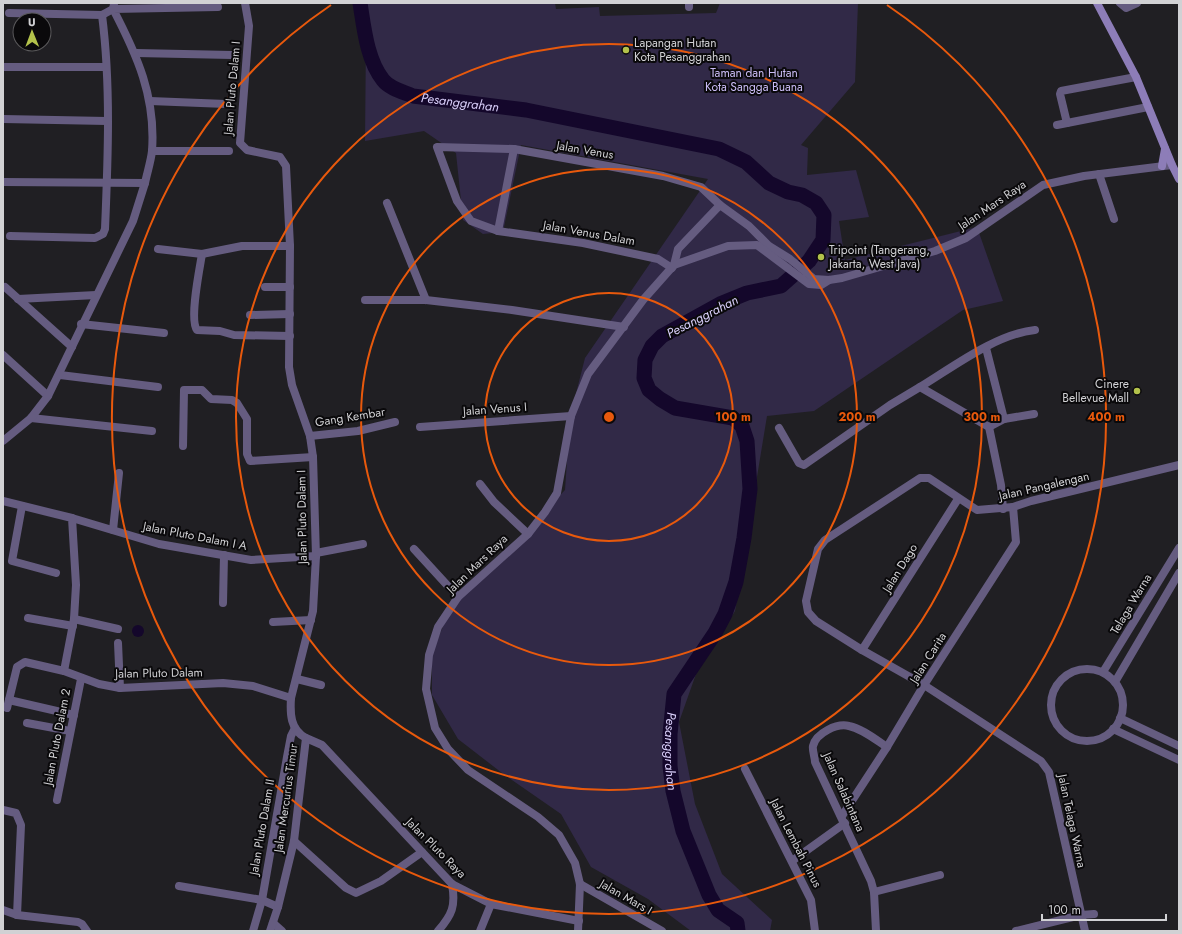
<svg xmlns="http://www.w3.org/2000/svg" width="1182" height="934" viewBox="0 0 1182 934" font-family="Jost,sans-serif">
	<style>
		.green { fill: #312947 }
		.water { fill: #14072b }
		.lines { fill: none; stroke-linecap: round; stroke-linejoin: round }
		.river { stroke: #14072b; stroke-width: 15 }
		.minor { stroke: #655c80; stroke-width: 8 }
		.tertiary { stroke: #655c80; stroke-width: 8 }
		.secondary { stroke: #8d7db8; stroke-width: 8 }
		.ring { fill: none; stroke: #e8590c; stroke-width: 2 }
		.poi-dot { fill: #b3c24b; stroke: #0a090b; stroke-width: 1.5 }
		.labels { text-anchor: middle; stroke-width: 4; stroke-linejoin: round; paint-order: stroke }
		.poi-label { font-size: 12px; fill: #d1d1d4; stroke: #0a090b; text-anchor: start }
		.park-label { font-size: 12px; fill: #cabcf5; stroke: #0a090b }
		.street-label { font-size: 12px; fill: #d1d1d4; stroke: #0a090b }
		.water-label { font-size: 13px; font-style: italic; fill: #d9cffa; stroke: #0a090b }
		.centre { fill: #e8590c; stroke: #0a090b; stroke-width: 2 }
		.ring-label { font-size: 12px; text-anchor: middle; font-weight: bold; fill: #e8590c; stroke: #0a090b; stroke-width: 4; stroke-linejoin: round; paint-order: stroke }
	</style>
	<rect width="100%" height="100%" fill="#201f23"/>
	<path class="green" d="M360,3H555L556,9L599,7L600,16L716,13L720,3H858L855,82L801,145L808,148L807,175L856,170L869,217L839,221L845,260L977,227L1003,301L963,310L814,411L767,416L735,611L696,674L679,722L695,804L722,874L772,920L770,931H691L648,899L591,867L561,814L502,773L458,739L432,695V652L451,608L565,490L570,417L585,358L708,179L521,145L503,232L483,234L463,220L456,153L424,131L365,141L366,37Z"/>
	<circle class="water" cx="138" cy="631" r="6"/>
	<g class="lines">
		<path class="river" id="s1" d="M360,3C364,28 367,60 383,80C390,89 404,92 413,96L526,110L719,149L746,162L769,183L788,192L802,195L816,203L824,215L823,240L809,261L781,286L747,293L720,304L682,325L662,336L652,346L645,360L644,378L649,390L660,399L675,408L733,418L742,426L747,441L750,489L744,538L736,582L725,614L715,633L674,694L670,734V766L673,791L683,831L709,895L718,910L737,923L738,931"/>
		<g class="minor">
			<path d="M245,3L249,26L240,143L247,150L280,157L286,166L290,246L289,367L292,385L310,436L313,457L316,556L313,611L291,698"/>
			<path d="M689,3V7"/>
			<path d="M1120,3L1126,8L1137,3"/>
			<path d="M9,13L102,15L113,9L114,4"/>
			<path d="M136,53L232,55"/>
			<path d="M3,67H105"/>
			<path d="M150,101L226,104"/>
			<path d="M3,119L107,121"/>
			<path d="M1067,123L1060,94L1061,91L1136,77"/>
			<path d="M1057,125L1148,107"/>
			<path d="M152,151H229"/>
			<path d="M1099,174L1114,219"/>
			<path d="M3,182L145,183C147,173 151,161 152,151C156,97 137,55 113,9L218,7"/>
			<path d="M387,203L426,300"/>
			<path d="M498,231L514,149"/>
			<path d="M10,236L95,238L103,234L105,229C108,158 111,85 102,15"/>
			<path d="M158,249L202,254L242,246H290"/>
			<path d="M202,254C200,267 189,320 197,330L220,331L234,335L290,336"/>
			<path d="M672,268L658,259L583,243L498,231L471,221L457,201L437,147L514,149L663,176L701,187L720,205"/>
			<path d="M5,287L72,347"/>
			<path d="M265,287H290"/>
			<path d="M18,299L96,295"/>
			<path d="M365,300H426L512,310L624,327"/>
			<path d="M250,315L290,314"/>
			<path d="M81,324L164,333"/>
			<path d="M986,348L1004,419"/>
			<path d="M3,355L48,396"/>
			<path d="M60,375L158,387"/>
			<path d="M920,387C953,367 996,334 1035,330"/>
			<path d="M31,418L152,431"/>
			<path d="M420,427L571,416"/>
			<path d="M989,427L1004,419L1034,414"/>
			<path d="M779,428L799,463L804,465L890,405L920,387L989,427L1001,485L1003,509"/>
			<path d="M310,436L358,431L395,422"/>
			<path d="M3,441L31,418L48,396L133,221L145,183"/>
			<path d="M183,446L184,390H202L211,399L232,400L237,403L247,419V454L250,461L313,457"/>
			<path d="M480,484L494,502L528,534"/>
			<path d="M22,506L12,561L56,573"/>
			<path d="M72,518L159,544L251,560L316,556"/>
			<path d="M113,530L119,473"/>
			<path d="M414,549L458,597"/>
			<path d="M316,553L363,544"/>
			<path d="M223,603L224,555"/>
			<path d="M28,618L73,626"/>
			<path d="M74,619L118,629"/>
			<path d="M273,622L311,620"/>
			<path d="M118,643L120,688"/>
			<path d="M862,650L958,499"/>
			<circle cx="1087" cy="705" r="36"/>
			<path d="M1103,672L1179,548"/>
			<path d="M297,679L321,685"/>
			<path d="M1115,682L1179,573"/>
			<path d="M9,700L74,715"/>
			<path d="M7,708L17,667L25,662L64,671"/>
			<path d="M1120,718L1179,746"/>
			<path d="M27,723L70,731"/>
			<path d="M1113,729L1179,760"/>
			<path d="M306,738L322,745L452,884L491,904L579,921"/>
			<path d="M745,769L811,900L815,931"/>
			<path d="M57,800L81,679"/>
			<path d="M3,810L16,813L21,825L17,915"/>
			<path d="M842,816L887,747L924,685L1016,542L1013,507"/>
			<path d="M294,841L346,888L356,893L381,881L422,852"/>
			<path d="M792,861L845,823"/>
			<path d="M580,884L662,931"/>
			<path d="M179,886L262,900L278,907"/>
			<path d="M874,892L940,875"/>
			<path d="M3,910L17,915L78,922L82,924L87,931"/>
			<path d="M273,923L282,931"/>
			<path d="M253,931L262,900L287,757L291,736L295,728"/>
			<path d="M438,931C452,915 456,906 452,884"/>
			<path d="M480,931L491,904"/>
			<path d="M876,931L874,892L871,881L815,762C815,757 812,750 813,746C816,733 837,723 849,726C863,729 876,740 887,747"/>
			<path d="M1016,931L1081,915L1094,914"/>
			<path d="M1085,931L1049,772L1041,761L924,685L862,650L816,621L808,612L806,601L818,549L825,540L920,478H929L977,510L1013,507L1031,501L1179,465"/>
		</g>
		<g class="tertiary">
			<path d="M674,265L678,249L720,205L749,226L769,246L790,259L814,279L829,280L842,278L935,251L966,238L1043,185L1084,176L1172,165"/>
			<path d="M3,501L72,518L76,585L74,619L64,671L99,684L120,688L223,683L253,686L291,698C290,713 290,730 306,738L294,841L278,907L270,931"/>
			<path d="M578,931L580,884L575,863L559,835L538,817L468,770L448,749L435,728L426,689L429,655L438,627L458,597L528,534L545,512L557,493L571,416L588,374L643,300L674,265L728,246L757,245L809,284L821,285L829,280"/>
		</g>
		<g class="secondary">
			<path d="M1097,3L1136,77L1172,165L1179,179"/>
			<path d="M1162,166L1165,149"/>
		</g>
	</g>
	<g class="ring">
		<circle cx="609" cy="417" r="124"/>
		<circle cx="609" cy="417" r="248"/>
		<circle cx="609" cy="417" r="373"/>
		<path d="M887 5A497 497 0 1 1 331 5"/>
	</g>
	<g class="poi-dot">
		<circle cx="626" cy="50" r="4"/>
		<circle cx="821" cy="257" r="4"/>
		<circle cx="1137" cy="391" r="4"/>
	</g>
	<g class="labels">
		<g class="poi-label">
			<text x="634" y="47">Lapangan Hutan<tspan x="634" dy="14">Kota Pesanggrahan</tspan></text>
			<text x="829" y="254">Tripoint (Tangerang,<tspan x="829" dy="14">Jakarta, West Java)</tspan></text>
			<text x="1129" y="388" text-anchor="end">Cinere<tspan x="1129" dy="14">Bellevue Mall</tspan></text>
		</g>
		<g class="park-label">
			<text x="754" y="77">Taman dan Hutan<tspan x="754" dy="14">Kota Sangga Buana</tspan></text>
		</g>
		<g class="street-label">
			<text transform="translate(232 88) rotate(-85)" y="4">Jalan Pluto Dalam I</text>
			<text transform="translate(585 150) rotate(10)" y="4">Jalan Venus</text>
			<text transform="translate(992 205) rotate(-34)" y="4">Jalan Mars Raya</text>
			<text transform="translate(589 233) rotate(10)" y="4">Jalan Venus Dalam</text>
			<text transform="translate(495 409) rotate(-4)" y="4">Jalan Venus I</text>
			<text transform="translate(350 417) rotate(-9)" y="4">Gang Kembar</text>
			<text transform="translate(1044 486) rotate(-13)" y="4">Jalan Pangalengan</text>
			<text transform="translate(302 517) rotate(-91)" y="4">Jalan Pluto Dalam I</text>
			<text transform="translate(195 536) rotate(11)" y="4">Jalan Pluto Dalam I A</text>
			<text transform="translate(477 564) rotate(-44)" y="4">Jalan Mars Raya</text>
			<text transform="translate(900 568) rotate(-58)" y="4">Jalan Dago</text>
			<text transform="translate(1131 604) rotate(-59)" y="4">Telaga Warna</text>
			<text transform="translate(928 658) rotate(-58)" y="4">Jalan Carita</text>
			<text transform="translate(159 673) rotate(-1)" y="4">Jalan Pluto Dalam</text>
			<text transform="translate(57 737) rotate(-79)" y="4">Jalan Pluto Dalam 2</text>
			<text transform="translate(844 792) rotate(66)" y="4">Jalan Salabintana</text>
			<text transform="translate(286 798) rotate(-82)" y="4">Jalan Mercurius Timur</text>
			<text transform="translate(1072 821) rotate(78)" y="4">Jalan Telaga Warna</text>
			<text transform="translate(262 827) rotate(-80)" y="4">Jalan Pluto Dalam II</text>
			<text transform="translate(796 843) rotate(63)" y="4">Jalan Lembah Pinus</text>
			<text transform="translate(436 848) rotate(45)" y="4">Jalan Pluto Raya</text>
			<text transform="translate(626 897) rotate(30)" y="4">Jalan Mars I</text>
		</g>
		<g class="water-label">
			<text dy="5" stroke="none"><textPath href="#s1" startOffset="163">Pesanggrahan</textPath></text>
			<text transform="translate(702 316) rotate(-27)" y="5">Pesanggrahan</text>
			<text dy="5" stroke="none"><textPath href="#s1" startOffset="1279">Pesanggrahan</textPath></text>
		</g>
	</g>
	<circle cx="609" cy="417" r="6" class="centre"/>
	<g class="ring-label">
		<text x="733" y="421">100 m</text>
		<text x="857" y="421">200 m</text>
		<text x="982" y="421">300 m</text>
		<text x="1106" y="421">400 m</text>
	</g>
	<rect width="1182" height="934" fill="none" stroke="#d1d1d4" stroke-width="8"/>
	<g transform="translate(32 32) rotate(359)"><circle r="19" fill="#0a090b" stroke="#5a595b"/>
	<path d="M0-3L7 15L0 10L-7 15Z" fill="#b3c24b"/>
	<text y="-6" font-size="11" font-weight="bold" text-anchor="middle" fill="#d1d1d4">U</text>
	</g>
	<path d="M1042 914v6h124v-6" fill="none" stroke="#d1d1d4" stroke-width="2"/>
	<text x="1048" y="914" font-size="12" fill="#d1d1d4" stroke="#0a090b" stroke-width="3" paint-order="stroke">100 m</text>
</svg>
